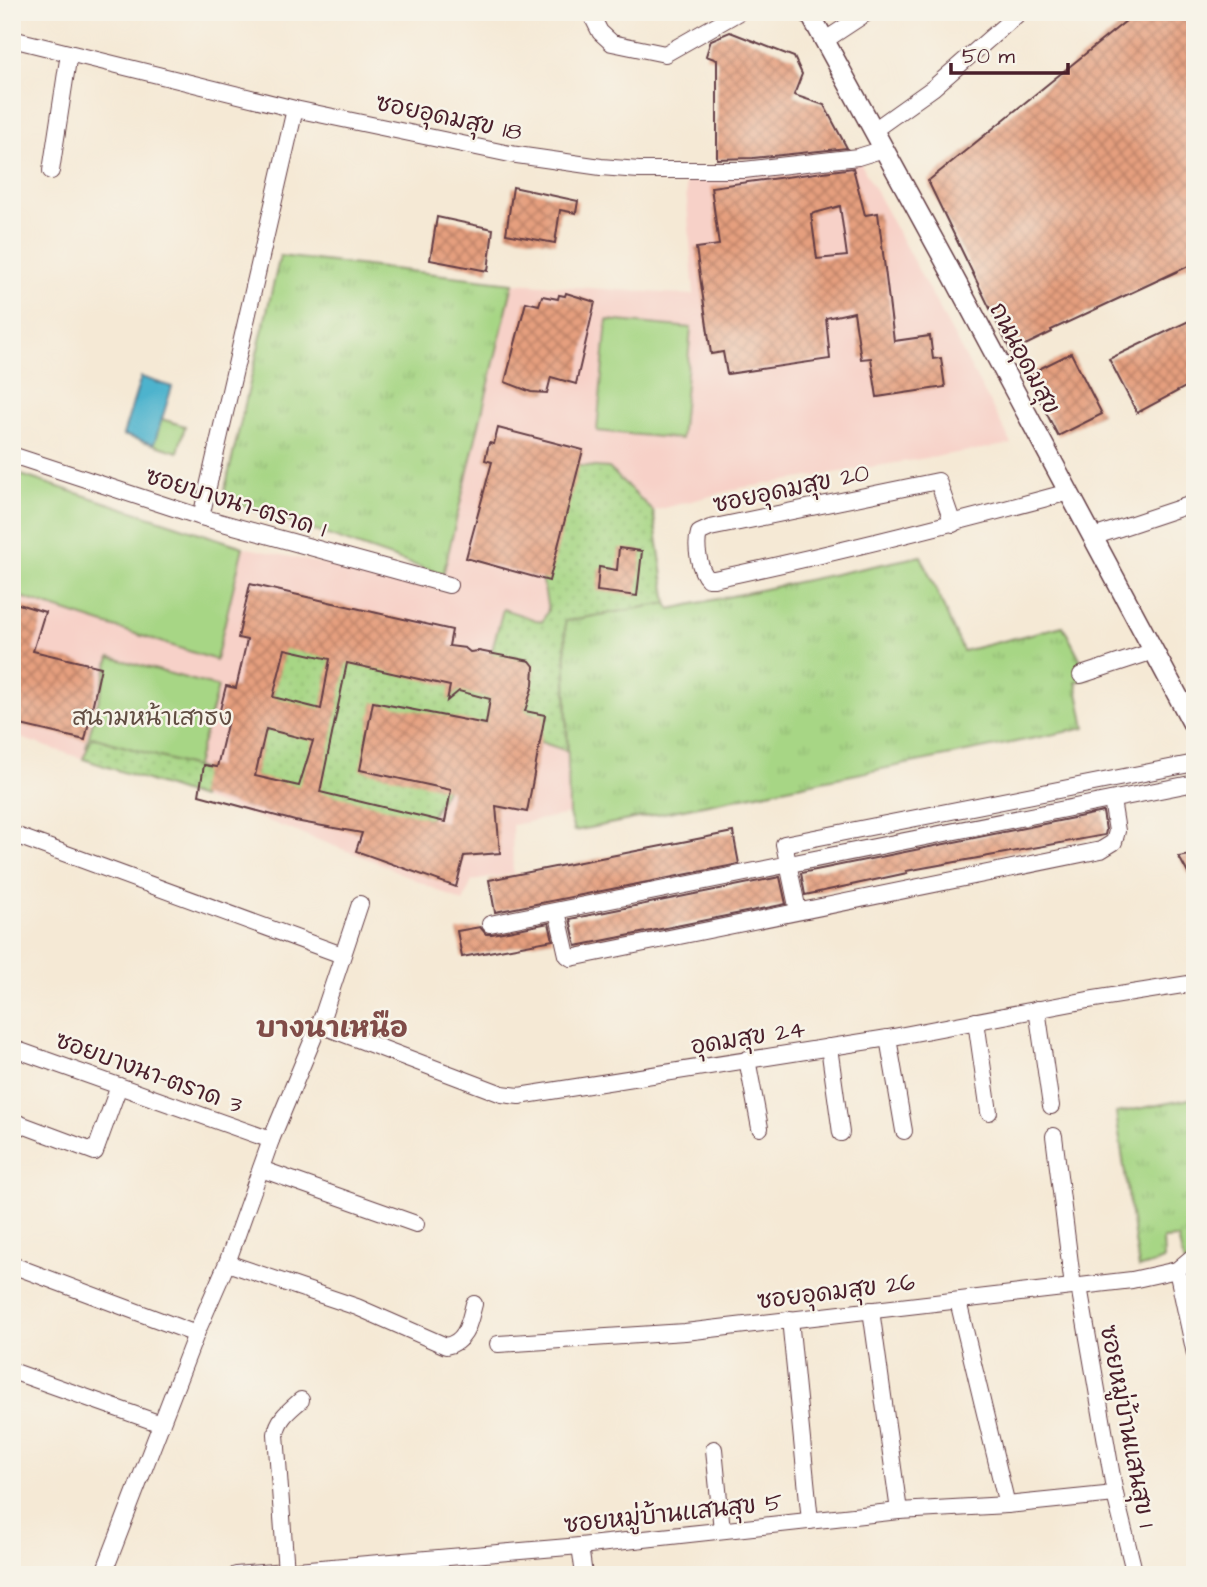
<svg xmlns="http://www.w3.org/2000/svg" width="1207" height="1587" viewBox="0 0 1207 1587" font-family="'Architects Daughter','Playpen Sans Thai',sans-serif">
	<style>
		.built { fill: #f7d1c8 }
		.grass { fill: url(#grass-tufts); stroke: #787a58; stroke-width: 2 }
		.park { fill: #a7d685; stroke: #787a58; stroke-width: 2 }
		.garden { fill: url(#garden-dots); stroke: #787a58; stroke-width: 2 }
		.water { fill: #4eb3cd; stroke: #4c697c; stroke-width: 2 }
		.building { fill: url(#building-cross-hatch); fill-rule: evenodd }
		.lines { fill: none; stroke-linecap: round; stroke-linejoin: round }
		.minor-casing { stroke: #643d44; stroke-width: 18 }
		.major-casing { stroke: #643d44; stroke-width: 22 }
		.minor { stroke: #fff; stroke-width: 16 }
		.major { stroke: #fff; stroke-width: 19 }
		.labels { text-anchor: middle; stroke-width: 5; stroke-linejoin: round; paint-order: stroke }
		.street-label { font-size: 24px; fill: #4a1f2b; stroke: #f7f3e8 }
		.park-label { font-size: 24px; fill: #614d42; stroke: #f7f3e8 }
		.quarter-label { font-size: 28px; font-weight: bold; fill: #804c48; stroke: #f7f3e8 }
	</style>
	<defs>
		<pattern id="grass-tufts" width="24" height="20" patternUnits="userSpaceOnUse" patternTransform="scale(1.75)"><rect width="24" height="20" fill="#a7d685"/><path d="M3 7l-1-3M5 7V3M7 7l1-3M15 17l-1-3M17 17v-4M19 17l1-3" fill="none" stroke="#91b773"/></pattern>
		<pattern id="garden-dots" width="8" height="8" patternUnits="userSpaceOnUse" patternTransform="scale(1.75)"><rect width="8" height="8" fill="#a7d685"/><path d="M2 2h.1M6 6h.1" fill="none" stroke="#91b773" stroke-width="1.8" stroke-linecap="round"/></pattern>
		<pattern id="building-cross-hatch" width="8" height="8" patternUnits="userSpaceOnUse" patternTransform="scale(1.75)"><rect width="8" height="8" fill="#e59f7e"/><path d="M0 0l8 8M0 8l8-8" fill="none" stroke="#bc8167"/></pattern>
	</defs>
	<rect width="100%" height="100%" fill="#f7f3e8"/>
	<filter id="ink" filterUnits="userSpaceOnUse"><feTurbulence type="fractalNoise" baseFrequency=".0143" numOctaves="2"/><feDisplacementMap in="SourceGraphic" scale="14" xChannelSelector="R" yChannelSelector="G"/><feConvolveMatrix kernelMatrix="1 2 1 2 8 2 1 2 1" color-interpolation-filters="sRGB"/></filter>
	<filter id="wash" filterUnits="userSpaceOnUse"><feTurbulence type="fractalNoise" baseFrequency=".00686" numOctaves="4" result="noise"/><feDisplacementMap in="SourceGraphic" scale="28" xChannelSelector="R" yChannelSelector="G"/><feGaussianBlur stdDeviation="1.57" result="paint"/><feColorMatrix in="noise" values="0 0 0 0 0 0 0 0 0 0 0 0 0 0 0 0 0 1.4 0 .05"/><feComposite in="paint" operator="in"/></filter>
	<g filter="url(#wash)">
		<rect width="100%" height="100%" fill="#f5e9d5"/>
		<path class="built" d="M860,162L1012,444L741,488L653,511L667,603L565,621L569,814L512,825L513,874L472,881L463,902L379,863L260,818L12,735V594L216,660L243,547L392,578L452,593L443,575L513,283L694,295L685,176Z"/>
		<g class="grass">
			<path d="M280,256L513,283L443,575L232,502L224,493Z"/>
			<path d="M921,556L963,651L1063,626L1090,678L1076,682L1085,728L574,831L569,814L565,621L667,603L670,609Z"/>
			<path d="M1195,1098V1294L1192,1295L1178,1238L1163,1239L1164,1260L1139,1268L1116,1113Z"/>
		</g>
		<g class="park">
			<path d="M607,320L691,328L681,439L597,431Z"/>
			<path d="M131,410L185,426L178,452L123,435Z"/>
			<path d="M12,472L243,547L216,660L12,594Z"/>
			<path d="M110,657L218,687L193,776L86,747Z"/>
		</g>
		<g class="garden">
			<path d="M567,465L609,468L653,511L667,603L565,621L567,751L482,722L425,828L252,785L285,643L483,684L503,609L542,622L548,610L541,571Z"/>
			<path d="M92,737L211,772L201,798L83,759Z"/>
		</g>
		<path class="water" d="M141,377L172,387L154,444L123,435Z"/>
		<g id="blocks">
			<g class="building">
				<path d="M1137,12H1195V263L1051,330L1052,332L1011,352L928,181Z"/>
				<path d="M730,32L794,57L802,74L794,95L824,105L847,148L753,158L717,159V60L706,56L711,40Z"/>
				<path d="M853,168L865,215L878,213L894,341L930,336L933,359L941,358L945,387L877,397L871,358L861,359L854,312L826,318L830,359L727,374L723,352L711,354L696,248L719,245L711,187ZM840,206L847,256L817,259L811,214Z"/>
				<path d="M513,187L578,201L576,213L560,210L555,243L506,234Z"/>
				<path d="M437,217L493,229L488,271L430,260Z"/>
				<path d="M566,293L595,302L576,384L551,377L547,393L531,392L505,382L526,302L539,305L542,296L558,299L559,295L565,296Z"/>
				<path d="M1195,318V382L1137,413L1109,359Z"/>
				<path d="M1071,353L1102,414L1058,436L1027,375Z"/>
				<path d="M498,428L583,450L549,581L466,558L492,462L485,460L489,443L494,444Z"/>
				<path d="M619,548L642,551L637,596L597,591L599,567L617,570Z"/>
				<path d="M250,584L452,630L449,646L465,648L470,652L479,651L530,661L534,666L533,685L525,711L545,715L527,812L496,806L500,853L464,856L456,887L356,851L362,833L295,821L199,795L204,765L217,767L228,720L218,718L226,686L236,688L247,640L238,638ZM285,649L330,659L321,709L273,697ZM347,663L450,686L447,701L459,691L490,699L486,724L373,702L360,770L451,790L445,822L320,792ZM266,729L313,741L299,786L255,776Z"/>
				<path d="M12,602L45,612L33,651L101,667L85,740L12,723Z"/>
				<path d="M1103,812L1106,830L1105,835L906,871L907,873L805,895L801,873Z"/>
				<path d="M733,832L739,864L495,912L489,880Z"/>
				<path d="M1195,854V886L1179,857Z"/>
				<path d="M780,877L786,904L576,946L570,919Z"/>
				<path d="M549,923L553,940L462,957L457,931L480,927L486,934H492Z"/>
			</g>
		</g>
	</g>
	<g filter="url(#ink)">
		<use href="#blocks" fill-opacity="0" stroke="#643d44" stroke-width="2"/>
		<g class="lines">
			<g class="minor-casing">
				<g id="minor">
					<path d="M590,12L600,32L612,43L665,54L739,12"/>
					<path d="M12,39L295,109L510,154L601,167L639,170H744L858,157L884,149"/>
					<path d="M824,41L868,12"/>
					<path d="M874,130L933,88L1020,12"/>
					<path d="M51,171L69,53"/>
					<path d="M12,455L201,517L449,585"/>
					<path d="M201,517L295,109"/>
					<path d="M953,524L938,481L710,528L699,533C695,546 699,570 708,579H714C833,554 951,524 1069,492"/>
					<path d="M1093,537L1195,503"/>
					<path d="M1081,675L1154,651"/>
					<path d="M12,834L342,955"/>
					<path d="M557,911L567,955L571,958L1101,850L1114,842L1117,831L1112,800"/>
					<path d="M798,911L784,844L1195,763"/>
					<path d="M490,924L1195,783"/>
					<path d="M1037,1009L1051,1106"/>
					<path d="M976,1021L989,1112"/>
					<path d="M318,1024L502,1094L519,1096L888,1038L1088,1000L1195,983"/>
					<path d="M888,1038L904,1131"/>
					<path d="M829,1047L841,1133"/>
					<path d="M12,1048L271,1140"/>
					<path d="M747,1059L760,1128"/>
					<path d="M12,1121L95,1152L119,1086"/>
					<path d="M1054,1136L1073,1287"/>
					<path d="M261,1169L416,1224"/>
					<path d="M227,1263L357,1307L446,1346C467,1342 469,1322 474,1304"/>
					<path d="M12,1265L196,1334"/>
					<path d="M1177,1270L1195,1354"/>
					<path d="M1079,1286L1115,1494L1135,1575"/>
					<path d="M958,1301L1007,1505"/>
					<path d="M871,1310L899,1511"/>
					<path d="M790,1319L810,1521"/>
					<path d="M498,1344L685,1332L1132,1280L1177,1270L1195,1255"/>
					<path d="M12,1371L161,1424"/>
					<path d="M714,1449L722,1530"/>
					<path d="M580,1546L584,1575"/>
					<path d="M286,1572L276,1434C278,1418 290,1410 301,1400"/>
					<path d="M103,1575L196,1334L227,1263L271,1140L323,1015L360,904"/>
					<path d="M236,1575L580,1546L899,1511L1007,1505L1115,1494"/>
				</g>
			</g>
			<g class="major-casing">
				<path id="major" d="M809,12L945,261L1195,728"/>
			</g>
			<use href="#minor" class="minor"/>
			<use href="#major" class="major"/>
		</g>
	</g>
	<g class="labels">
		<g class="street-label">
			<text transform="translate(449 117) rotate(12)" y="8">ซอยอุดมสุข 18</text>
			<text transform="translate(1025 358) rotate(62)" y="8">ถนนอุดมสุข</text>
			<text transform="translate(791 488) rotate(-12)" y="8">ซอยอุดมสุข 20</text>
			<text transform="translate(236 502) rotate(17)" y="8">ซอยบางนา-ตราด 1</text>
			<text transform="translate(748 1037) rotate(-9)" y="8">อุดมสุข 24</text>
			<text transform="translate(149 1072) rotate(20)" y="8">ซอยบางนา-ตราด 3</text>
			<text transform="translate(836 1291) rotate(-7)" y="8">ซอยอุดมสุข 26</text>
			<text transform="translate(1128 1426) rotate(79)" y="8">ซอยหมู่บ้านแสนสุข 1</text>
			<text transform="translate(673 1513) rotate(-6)" y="8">ซอยหมู่บ้านแสนสุข 5</text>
		</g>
		<g class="park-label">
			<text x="152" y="725">สนามหน้าเสาธง</text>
		</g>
		<g class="quarter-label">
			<text x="332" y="1037">บางนาเหนือ</text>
		</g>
	</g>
	<rect width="1207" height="1587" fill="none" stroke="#f7f3e8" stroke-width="42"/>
	<path d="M951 63v10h117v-10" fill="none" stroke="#4a1f2b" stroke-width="3.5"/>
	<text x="962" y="63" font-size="21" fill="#4a1f2b" stroke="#f7f3e8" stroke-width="5" paint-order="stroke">50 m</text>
</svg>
